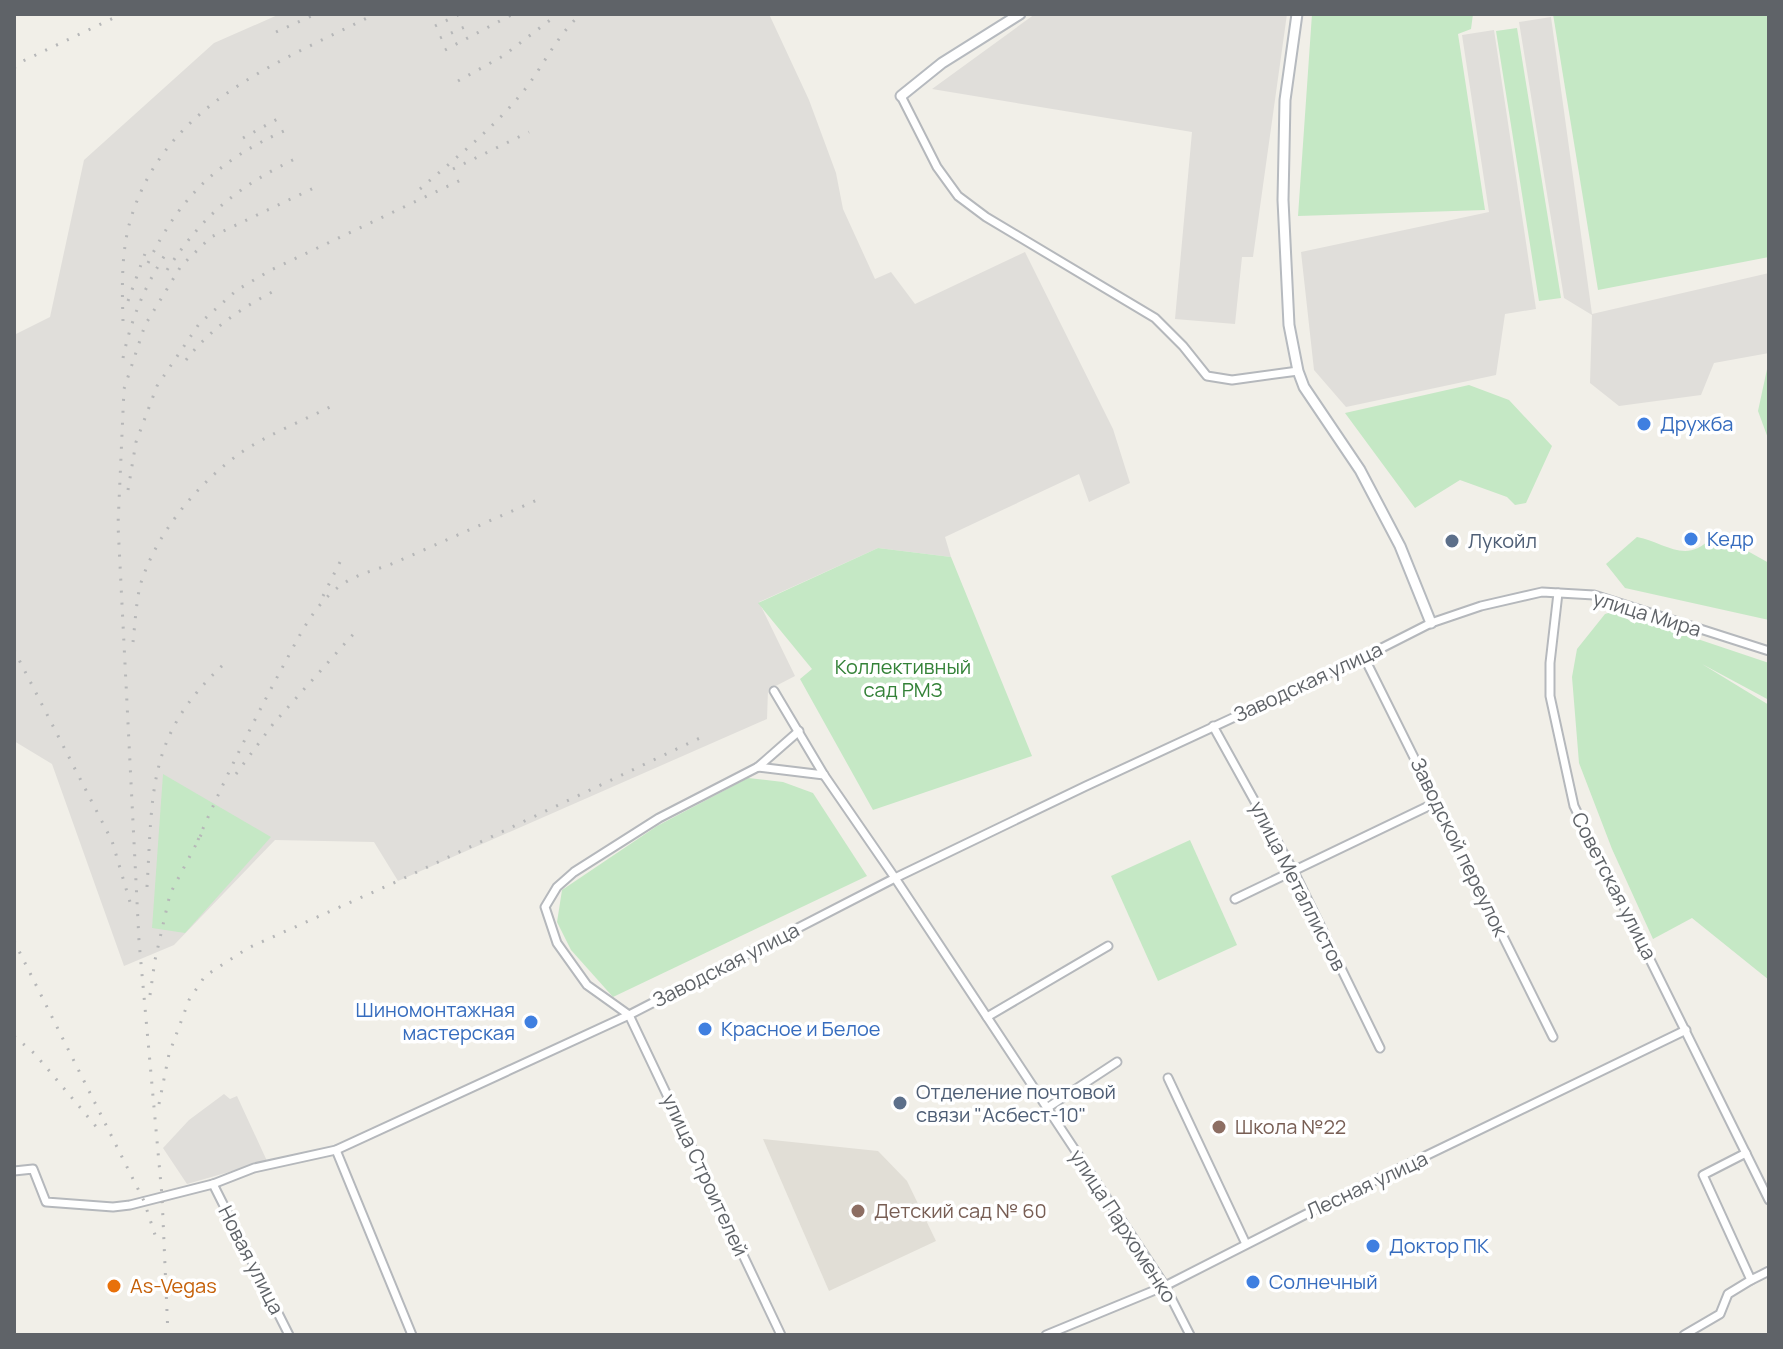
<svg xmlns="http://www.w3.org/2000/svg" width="1783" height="1349" viewBox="0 0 1783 1349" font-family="Manrope,sans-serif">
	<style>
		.industrial { fill: #e0deda }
		.education { fill: #e1ded6 }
		.green { fill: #c5e8c5 }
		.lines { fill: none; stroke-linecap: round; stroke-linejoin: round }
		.street-casing { stroke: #b5b8bc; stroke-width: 11 }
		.secondary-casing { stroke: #b6babf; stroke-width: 13 }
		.street { stroke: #fff; stroke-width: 7 }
		.secondary { stroke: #fff; stroke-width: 9 }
		.rail { stroke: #b6b7b8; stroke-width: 3; stroke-dasharray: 2 10; stroke-linecap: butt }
		.shop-dot { fill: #3f7fe0; stroke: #fff; stroke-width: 3 }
		.service-dot { fill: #5c6f8a; stroke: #fff; stroke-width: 3 }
		.education-dot { fill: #8d6e63; stroke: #fff; stroke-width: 3 }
		.food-dot { fill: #e8710a; stroke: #fff; stroke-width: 3 }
		.labels { text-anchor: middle; stroke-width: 7; stroke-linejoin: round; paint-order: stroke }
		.shop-label { font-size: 20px; fill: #366cbe; stroke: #fff; text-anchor: start }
		.service-label { font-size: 20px; fill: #4e5e75; stroke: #fff; text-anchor: start }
		.street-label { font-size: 20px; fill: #5f6368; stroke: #fff }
		.park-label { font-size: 20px; fill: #348238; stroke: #fff }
		.education-label { font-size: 20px; fill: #785e54; stroke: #fff; text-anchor: start }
		.food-label { font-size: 20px; fill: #c56008; stroke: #fff; text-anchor: start }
	</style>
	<rect width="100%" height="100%" fill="#f1efe8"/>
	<g class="industrial">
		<path d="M280,14H769L809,100L836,173L843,209L875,279L891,272L915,304L1025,252L1113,429L1130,483L1089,502L1079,474L945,537L951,557L878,548L759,602L795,676L768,690L767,719L398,881L374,842L275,840L174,945L124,966L52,764L14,741V335L50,317L84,160L214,43Z"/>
		<path d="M1035,14H1287L1253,257H1242L1235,324L1175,319L1192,132L932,89Z"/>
		<path d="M1551,17L1592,314L1769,273V353L1714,363L1701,395L1619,406L1590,383L1592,315L1564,298L1519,22Z"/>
		<path d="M1494,30L1536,309L1505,314L1496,375L1346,407L1314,370L1301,252L1489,212L1462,35Z"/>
		<path d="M224,1094L230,1099L237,1096L267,1161L187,1184L163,1148L189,1120Z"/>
	</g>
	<path class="education" d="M763,1139L878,1151L907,1181L936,1241L829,1291Z"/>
	<g class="green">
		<path d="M1312,14H1473L1471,29L1458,34L1485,210L1298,216Z"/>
		<path d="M1553,14H1769V257L1598,290Z"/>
		<path d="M1517,28L1561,298L1539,301L1496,31Z"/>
		<path d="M1769,360V441L1758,411Z"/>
		<path d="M1469,385L1509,400L1552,446L1526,503L1515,505L1507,497L1460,480L1415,508L1345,413Z"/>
		<path d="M1637,537C1664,542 1686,565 1711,538L1726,539L1769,563V620L1625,588L1606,564Z"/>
		<path d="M878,548L951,557L1032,756L873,810L800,679L812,669L758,603Z"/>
		<path d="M1615,611L1635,624V618L1769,663V700L1702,664L1769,705V980L1692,918L1653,939L1612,849L1579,763L1572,677L1577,649L1605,614Z"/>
		<path d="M163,774L271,837L185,933L152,928Z"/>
		<path d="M748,778L783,782L813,793L867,876L613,997L571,950L557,922L562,890L657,826Z"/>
		<path d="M1190,840L1237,945L1158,981L1111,876Z"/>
	</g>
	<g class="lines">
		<g class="street-casing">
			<g id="street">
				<path d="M901,96L937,167L958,196L986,217L1155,318L1183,346L1207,376L1232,380L1298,371"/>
				<path d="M1558,593L1550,663V696L1574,806L1769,1200"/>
				<path d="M1364,657L1553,1037"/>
				<path d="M774,691L824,775L895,878L1165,1286L1190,1335"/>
				<path d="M1213,726L1294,872L1380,1048"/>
				<path d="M758,767L799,731"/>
				<path d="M1235,899L1437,802"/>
				<path d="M987,1017L1108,946"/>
				<path d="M1168,1078L1246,1244"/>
				<path d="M1047,1108L1117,1062"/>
				<path d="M336,1150L412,1335"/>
				<path d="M1746,1153L1703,1175L1751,1280L1769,1271"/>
				<path d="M14,1171L33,1169L46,1202L113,1207L130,1205L213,1184L254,1168L336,1150L629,1015L895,878L1086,786L1364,657L1431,623L1481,606L1542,592L1594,595L1769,651"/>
				<path d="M213,1184L289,1335"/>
				<path d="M781,1335L629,1015L587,985L557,943L545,907L557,887L574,872L659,818L758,767L824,775"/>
				<path d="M1046,1335L1165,1286L1326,1204L1686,1030"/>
				<path d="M1684,1335L1720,1314L1728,1294L1751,1280"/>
			</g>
		</g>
		<g class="secondary-casing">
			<g id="secondary">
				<path d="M1297,14L1285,100L1283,200L1289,325L1298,371L1304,387L1360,470L1400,546L1431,623"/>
				<path d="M901,96L942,63L1020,14"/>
			</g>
		</g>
		<use href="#street" class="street"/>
		<use href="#secondary" class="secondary"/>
		<g class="rail">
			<path d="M435,26L460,14"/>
			<path d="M276,32L316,14"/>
			<path d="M440,38L469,25"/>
			<path d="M445,50L513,14"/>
			<path d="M14,68L23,61L122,14"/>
			<path d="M458,81L503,56L558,14"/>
			<path d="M243,138L281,117"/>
			<path d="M453,169L529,132"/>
			<path d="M420,189C453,160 489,132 517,99C541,72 554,38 581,14"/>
			<path d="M148,263C180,196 219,160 286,130"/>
			<path d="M167,270C204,213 240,185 301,156"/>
			<path d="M128,301L147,248"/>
			<path d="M123,321C122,287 121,251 131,218C166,103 278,63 375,14"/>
			<path d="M123,358C131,319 145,285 167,252"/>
			<path d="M186,360C211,328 244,306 280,288"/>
			<path d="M128,490L136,442L157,386L199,324L237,290L271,270L465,178"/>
			<path d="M323,596L343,556"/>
			<path d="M133,642C135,624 136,604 140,586C155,535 196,485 239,454C264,436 309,418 338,403"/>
			<path d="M14,650L112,841L130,902"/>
			<path d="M236,774L273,724L357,630"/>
			<path d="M198,840C223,782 251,726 281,670C297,641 312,606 340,586C357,573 378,570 396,562C445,541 493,519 542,498"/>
			<path d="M147,887C153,790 147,735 224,664"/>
			<path d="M14,941L144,1201L158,1244"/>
			<path d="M150,995L155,960L170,894L202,833"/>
			<path d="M14,1036L35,1054L99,1130"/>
			<path d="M159,1104L169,1054L189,1000L205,976L248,948L398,881L702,737"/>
			<path d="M168,1335L162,1196L139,941L118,525L124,389L145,325L181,266L211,237L318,186"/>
		</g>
	</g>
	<g class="shop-dot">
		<circle cx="1644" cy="424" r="8"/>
		<circle cx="1691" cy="539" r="8"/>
		<circle cx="531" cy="1022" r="8"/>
		<circle cx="705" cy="1029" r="8"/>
		<circle cx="1373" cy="1246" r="8"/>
		<circle cx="1253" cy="1282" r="8"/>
	</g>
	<g class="service-dot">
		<circle cx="1452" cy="541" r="8"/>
		<circle cx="900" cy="1103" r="8"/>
	</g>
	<g class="education-dot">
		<circle cx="1219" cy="1127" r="8"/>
		<circle cx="858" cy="1211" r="8"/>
	</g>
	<circle class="food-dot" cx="114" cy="1286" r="8"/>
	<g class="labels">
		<g class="shop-label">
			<text x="1660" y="431">Дружба</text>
			<text x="1707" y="546">Кедр</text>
			<text x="515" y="1017" text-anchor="end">Шиномонтажная<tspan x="515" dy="23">мастерская</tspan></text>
			<text x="721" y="1036">Красное и Белое</text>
			<text x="1389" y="1253">Доктор ПК</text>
			<text x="1269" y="1289">Солнечный</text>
		</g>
		<g class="service-label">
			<text x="1468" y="548">Лукойл</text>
			<text x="916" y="1099">Отделение почтовой<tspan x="916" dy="23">связи "Асбест-10"</tspan></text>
		</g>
		<g class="street-label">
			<text transform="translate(1647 614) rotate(17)" y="7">улица Мира</text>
			<text transform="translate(1308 682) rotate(-25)" y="7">Заводская улица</text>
			<text transform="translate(1459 847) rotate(64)" y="7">Заводской переулок</text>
			<text transform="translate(1298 886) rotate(63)" y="7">улица Металлистов</text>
			<text transform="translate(1614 886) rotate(63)" y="7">Советская улица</text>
			<text transform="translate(726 965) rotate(-27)" y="7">Заводская улица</text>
			<text transform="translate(705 1175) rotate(65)" y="7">улица Строителей</text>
			<text transform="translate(1367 1185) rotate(-25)" y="7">Лесная улица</text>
			<text transform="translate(1123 1226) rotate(57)" y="7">улица Пархоменко</text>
			<text transform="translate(251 1260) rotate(63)" y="7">Новая улица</text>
		</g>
		<g class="park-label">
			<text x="903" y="674">Коллективный<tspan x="903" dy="23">сад РМЗ</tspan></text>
		</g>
		<g class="education-label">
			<text x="1235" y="1134">Школа №22</text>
			<text x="874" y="1218">Детский сад № 60</text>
		</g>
		<g class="food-label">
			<text x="130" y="1293">As-Vegas</text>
		</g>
	</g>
	<rect width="1783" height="1349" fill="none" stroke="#5f6368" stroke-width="32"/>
</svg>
